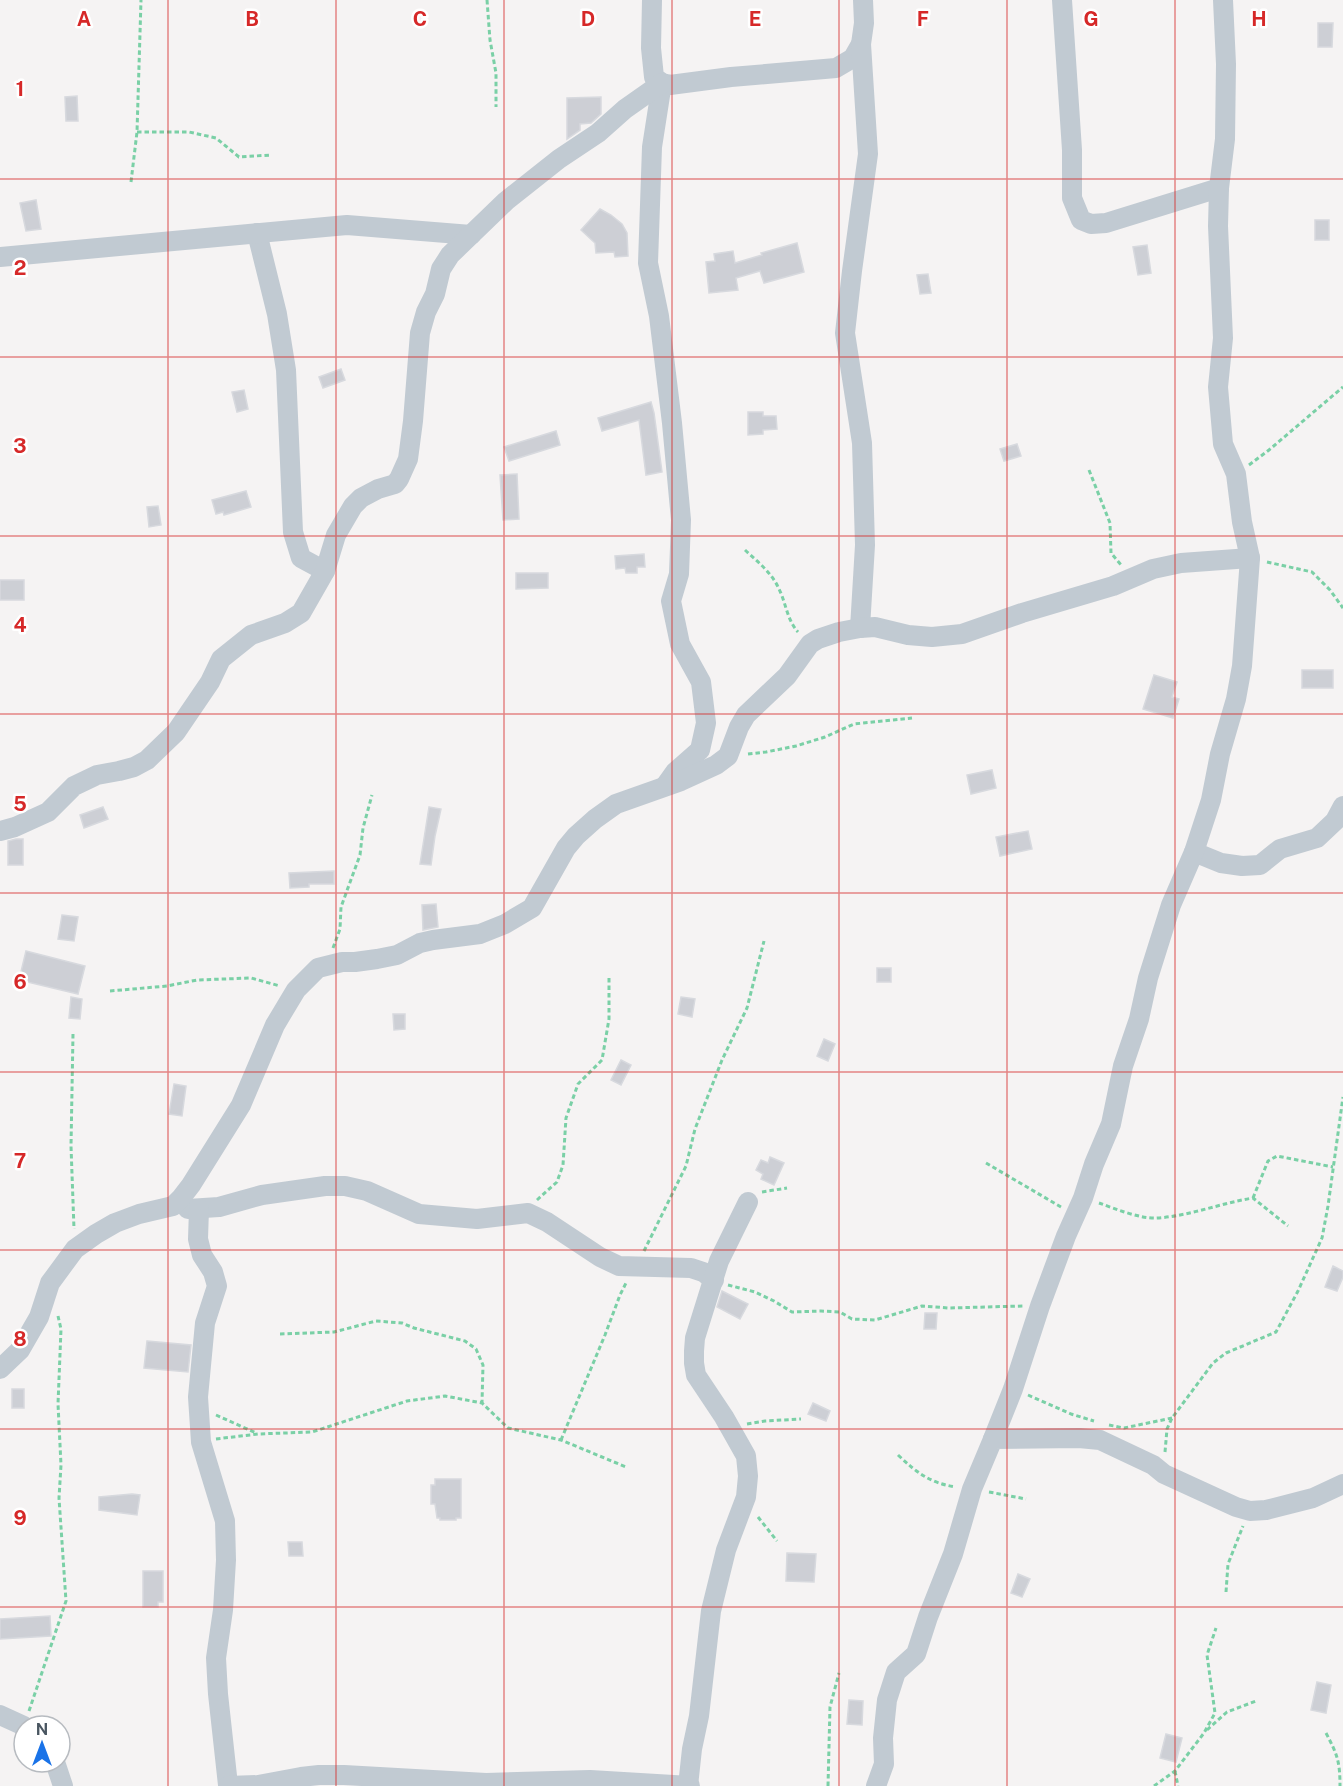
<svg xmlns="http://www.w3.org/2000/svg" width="1343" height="1786" viewBox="0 0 1343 1786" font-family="'Public Sans',sans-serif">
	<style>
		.building { fill: #cdcfd5; stroke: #d7d9de; stroke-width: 1.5 }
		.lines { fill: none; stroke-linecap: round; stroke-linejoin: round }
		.path { stroke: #7ad0a6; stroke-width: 3; stroke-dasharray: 4.5 3; stroke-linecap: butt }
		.minor { stroke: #c1cad2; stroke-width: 20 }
		.grid { fill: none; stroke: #d62828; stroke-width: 1.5; stroke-opacity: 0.55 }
		.grid-label { font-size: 20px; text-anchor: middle; font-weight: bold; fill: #d62828; stroke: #fff; stroke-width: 5; stroke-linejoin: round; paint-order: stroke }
	</style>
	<rect width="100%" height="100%" fill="#f5f3f3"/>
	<g class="building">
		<path d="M1318,23H1333L1332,47H1318Z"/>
		<path d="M77,96L78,121H66L65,97Z"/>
		<path d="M601,97V114L591,123L580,124V130L567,139V98Z"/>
		<path d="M36,200L41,229L26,231L20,203Z"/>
		<path d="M600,209L611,215L622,224L627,233L628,256L615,257L614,252L596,253L595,243L581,230Z"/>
		<rect x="1315" y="220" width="14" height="20"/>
		<path d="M797,243L804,272L764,283L760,271L736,278L738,290L709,293L706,262L715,261L714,254L733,251L735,263L762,255L761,253Z"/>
		<path d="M1147,245L1151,273L1138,275L1133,247Z"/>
		<path d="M928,274L931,293L920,294L917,275Z"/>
		<path d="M341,369L345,380L323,388L319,377Z"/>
		<path d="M244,390L248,409L237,412L232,392Z"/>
		<path d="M651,402L654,413L662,472L646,475L639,420L602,431L598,418Z"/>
		<path d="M748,412H763V416H776L777,429L763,430V434L748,435Z"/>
		<path d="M556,431L560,445L509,461L504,447Z"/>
		<path d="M1017,444L1021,456L1004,461L1000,449Z"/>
		<path d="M517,474L519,519L503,520L500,475Z"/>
		<path d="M246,491L251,507L224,515L223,512L216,514L212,500Z"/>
		<path d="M158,506L161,525L149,527L147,507Z"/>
		<path d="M644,554L645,567H637V573H626L625,568L616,569L615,556Z"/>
		<path d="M516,573H548V588L516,589Z"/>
		<rect x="0" y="580" width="24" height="20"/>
		<rect x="1302" y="670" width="31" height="18"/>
		<path d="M1154,675L1177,682L1172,697L1179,699L1173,718L1143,709Z"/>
		<path d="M992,770L996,788L971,794L967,775Z"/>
		<path d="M103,807L108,819L84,828L80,815Z"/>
		<path d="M429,807L441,809L435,836L431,865L420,864Z"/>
		<path d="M1028,831L1032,849L1000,856L996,837Z"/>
		<path d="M16,839H23V865H8V841Z"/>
		<path d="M334,871V884H309V887L290,888L289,873Z"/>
		<path d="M436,904L438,927L423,930L422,905Z"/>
		<path d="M62,915L78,917L74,941L58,939Z"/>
		<path d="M26,951L85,966L78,994L19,980Z"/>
		<rect x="877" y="968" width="14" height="14"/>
		<path d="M71,997L82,999L80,1019L69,1018Z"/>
		<path d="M681,997L695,999L692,1017L678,1014Z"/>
		<path d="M393,1014H405V1029L394,1030Z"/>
		<path d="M824,1039L835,1044L828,1061L817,1056Z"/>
		<path d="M621,1060L631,1065L621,1085L611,1080Z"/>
		<path d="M174,1084L186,1086L182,1116L169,1114Z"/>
		<path d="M770,1157L784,1163L774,1185L761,1179L763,1174L756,1170L761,1160L768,1163Z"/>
		<path d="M1333,1266L1343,1271V1277L1337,1291L1325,1287Z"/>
		<path d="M722,1291L748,1304L740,1319L717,1307Z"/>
		<path d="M925,1313H937L936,1329H924Z"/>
		<path d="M147,1341L191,1345L188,1372L144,1368Z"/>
		<rect x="12" y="1389" width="12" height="19"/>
		<path d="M813,1403L830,1411L826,1421L808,1414Z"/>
		<path d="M435,1479H461V1518H456V1520H440V1518H437L435,1504H431V1485H435Z"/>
		<path d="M132,1494L140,1495L137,1515L99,1510V1497Z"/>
		<path d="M288,1542H302L303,1556H289Z"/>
		<path d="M787,1553L816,1554L814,1582L786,1581Z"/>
		<path d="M143,1571H163V1602H158V1607H143Z"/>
		<path d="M1018,1574L1030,1579L1022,1597L1011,1593Z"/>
		<path d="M50,1616L51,1636L0,1639V1619Z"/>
		<path d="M1317,1682L1331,1685L1326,1713L1311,1710Z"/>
		<path d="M849,1700L863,1701L862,1725L847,1724Z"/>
		<path d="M1166,1734L1182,1738L1176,1762L1160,1758Z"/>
	</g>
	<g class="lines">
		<g class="path">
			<path d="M487,0L490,40L496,73V107"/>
			<path d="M137,132H189L216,138L239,157L271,155"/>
			<path d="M131,182L137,132L141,0"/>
			<path d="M1249,465L1269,450L1343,387"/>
			<path d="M1089,470L1110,523L1111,553L1122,566"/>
			<path d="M745,550C758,562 772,573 779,589C786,603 787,620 798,632"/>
			<path d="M1267,562L1312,572L1330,590L1343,608"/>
			<path d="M748,754L766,752L796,746L825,737L854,724L912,718"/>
			<path d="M333,948L340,929L341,907L360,855L363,828L372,795"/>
			<path d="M110,991L167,986L197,980L251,978L280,986"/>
			<path d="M73,1034L71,1146L74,1229"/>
			<path d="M986,1163L1061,1207"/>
			<path d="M762,1192L787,1188"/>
			<path d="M1253,1198L1268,1161L1277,1156L1333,1167"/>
			<path d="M537,1200L557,1182L563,1165L566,1118L578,1084L602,1060L609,1019V978"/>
			<path d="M1099,1203C1116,1209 1140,1219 1157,1218C1190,1216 1221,1203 1253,1198L1288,1226"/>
			<path d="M644,1251L686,1166L695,1129L722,1060L747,1008L764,941"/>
			<path d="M728,1285L755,1292L774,1301L792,1312L821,1311L840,1312L852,1319L875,1320L922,1306L949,1308L1023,1306"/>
			<path d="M280,1334L334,1332L376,1321L402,1323L414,1328L465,1341L476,1349L483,1365L482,1403"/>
			<path d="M1028,1395L1071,1414L1094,1421"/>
			<path d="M216,1415L256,1433"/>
			<path d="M747,1424L765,1421L801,1419"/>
			<path d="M1109,1425L1124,1428L1172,1418"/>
			<path d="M216,1439L258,1434L312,1432L407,1401L445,1396L482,1403L508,1428L561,1440L626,1467"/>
			<path d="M561,1440L605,1335L620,1295L626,1283"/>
			<path d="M1165,1452L1167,1429L1172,1418L1213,1363L1226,1353L1276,1332L1298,1291L1322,1238L1328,1206L1343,1097"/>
			<path d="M898,1455C917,1473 930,1483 956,1487"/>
			<path d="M989,1492L1026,1499"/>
			<path d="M758,1517L777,1541"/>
			<path d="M1226,1592L1228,1564L1243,1526"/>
			<path d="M29,1711L66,1601L59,1498L61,1465L58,1404L61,1329L58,1316"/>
			<path d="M1207,1730L1227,1712L1256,1701"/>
			<path d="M1326,1733C1337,1754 1340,1761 1340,1786"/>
			<path d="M1175,1771L1178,1786"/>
			<path d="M828,1786L830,1707L839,1673"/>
			<path d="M1154,1786L1175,1771L1204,1733L1215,1713L1207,1655L1216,1628"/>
		</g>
		<g class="minor">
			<path d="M652,0L651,48L654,77L662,83L670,85L731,77L836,68L853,58L861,44L864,23L863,0"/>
			<path d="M1062,0L1072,150V198L1081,220L1091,224L1106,223L1219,188"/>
			<path d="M662,83L652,147L648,263L659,316L672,423L681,520L679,574L671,601L680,644L701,682L706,723L700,750L675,772L665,786"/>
			<path d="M257,233L277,314L286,370L293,532L301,558L325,571"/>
			<path d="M0,257L347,225L471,235"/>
			<path d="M860,628L865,545L862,443L845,333L852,271L868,154L861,44"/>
			<path d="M0,831L15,827L48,812L74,786L97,775L119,771L134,767L147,760L176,732L210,682L221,659L251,635L285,623L301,613L325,571L336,535L353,506L361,498L378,489L395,484L399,479L408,459L413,421L420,333L426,312L435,294L441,269L450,255L506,201L559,159L598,133L625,109L662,83"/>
			<path d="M1194,852L1221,863L1242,866L1260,865L1280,849L1317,838L1335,821L1343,806"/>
			<path d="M188,1209L219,1207L262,1195L325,1186H345L367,1191L419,1214L477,1219L528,1213L547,1222L600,1257L619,1266L691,1268L703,1272L714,1280"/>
			<path d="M199,1209L198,1239L202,1255L213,1272L217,1286L205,1323L198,1397L201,1442L225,1521L226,1560L223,1610L216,1658L218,1694L228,1785"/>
			<path d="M0,1369L20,1350L39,1317L50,1283L75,1249L96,1234L115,1223L139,1214L173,1206L181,1198L191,1185L241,1105L275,1025L296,990L318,968L342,962H355L377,959L397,955L420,943L433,940L480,934L505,924L532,908L566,848L576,836L595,819L616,804L681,781L716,765L728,756L739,727L746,715L787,676L810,644L818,639L839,632L860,628L875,627L908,635L932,637L962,634L1022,613L1113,586L1153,569L1181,563L1250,558"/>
			<path d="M993,1439L1013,1389L1040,1306L1066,1236L1083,1198L1094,1164L1111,1124L1123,1066L1139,1019L1148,978L1171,905L1194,852L1211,800L1220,754L1236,699L1242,666L1250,558L1242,522L1236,474L1223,444L1218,387L1223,338L1218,226L1219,188L1225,139L1226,64L1223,0"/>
			<path d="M0,1715L24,1726"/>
			<path d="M55,1762L63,1786"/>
			<path d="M228,1786L258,1785L301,1777L319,1775H344L486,1783L590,1780L690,1786"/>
			<path d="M688,1786L692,1749L699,1716L711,1611L726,1550L746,1497L748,1476L746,1456L724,1417L696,1375L694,1363V1351L695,1338L719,1261L748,1202"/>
			<path d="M876,1786L884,1764L883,1738L887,1700L896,1672L916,1654L928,1617L953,1554L972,1489L993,1439L1079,1438L1100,1440L1153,1465L1164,1474L1236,1507L1250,1511L1266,1510L1313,1498L1343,1484"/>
		</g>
	</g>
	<path class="grid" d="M168,0V1786M336,0V1786M504,0V1786M672,0V1786M839,0V1786M1007,0V1786M1175,0V1786M0,179H1343M0,357H1343M0,536H1343M0,714H1343M0,893H1343M0,1072H1343M0,1250H1343M0,1429H1343M0,1607H1343"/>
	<g class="grid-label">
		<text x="84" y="26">A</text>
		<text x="252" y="26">B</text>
		<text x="420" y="26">C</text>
		<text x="588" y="26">D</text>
		<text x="755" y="26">E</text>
		<text x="923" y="26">F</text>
		<text x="1091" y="26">G</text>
		<text x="1259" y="26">H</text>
		<text x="20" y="96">1</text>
		<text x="20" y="275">2</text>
		<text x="20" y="453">3</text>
		<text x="20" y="632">4</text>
		<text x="20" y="811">5</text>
		<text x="20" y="989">6</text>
		<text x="20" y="1168">7</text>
		<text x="20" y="1346">8</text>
		<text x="20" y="1525">9</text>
	</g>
	<g transform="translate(42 1744)"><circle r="28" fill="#ffffff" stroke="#b7bbc0" stroke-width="1.5"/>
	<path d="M0-4.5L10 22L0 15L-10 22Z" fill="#1a73e8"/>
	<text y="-9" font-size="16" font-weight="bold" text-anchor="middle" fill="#4a5661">N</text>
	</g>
</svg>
